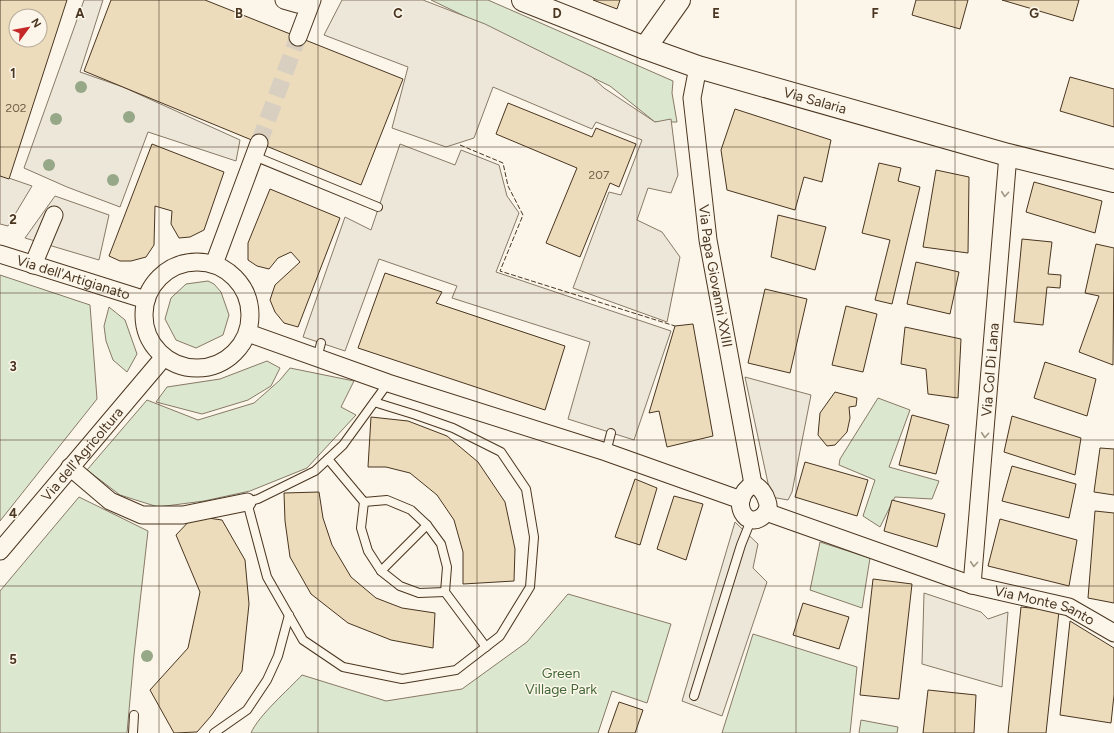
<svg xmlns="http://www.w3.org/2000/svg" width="1114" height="733" viewBox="0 0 1114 733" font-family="Figtree,sans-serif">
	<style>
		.green { fill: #dce7d0; stroke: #887966 }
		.parking { fill: #ede7d9; stroke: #887966 }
		.building { fill: #ecdcbc; stroke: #4a3520; fill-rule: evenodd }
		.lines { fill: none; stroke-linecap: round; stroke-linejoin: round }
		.minor-tunnel { stroke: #d8cfc1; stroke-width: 17; stroke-dasharray: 17 8; stroke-linecap: butt }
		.service-casing { stroke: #4a3520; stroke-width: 10 }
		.minor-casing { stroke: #4a3520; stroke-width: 19 }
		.secondary-casing { stroke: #4a3520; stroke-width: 24 }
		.primary-casing { stroke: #4a3520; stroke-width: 24 }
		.service { stroke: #fbf6e9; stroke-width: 8 }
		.minor { stroke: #fbf6e9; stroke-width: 17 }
		.secondary { stroke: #fbf6e9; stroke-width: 22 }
		.primary { stroke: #fbf6e9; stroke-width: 22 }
		.fence { stroke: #4a3520; stroke-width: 1; stroke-dasharray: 5 2; stroke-linecap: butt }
		.tree { fill: #96a887 }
		.oneway { stroke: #a29684 }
		.grid { fill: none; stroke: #4a3520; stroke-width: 1; stroke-opacity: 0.55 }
		.labels { text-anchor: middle; stroke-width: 3; stroke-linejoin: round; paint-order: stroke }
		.number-label { font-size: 12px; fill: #725f47 }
		.street-label { font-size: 14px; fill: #4a3520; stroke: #fbf6e9 }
		.park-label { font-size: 14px; fill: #436837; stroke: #fbf6e9 }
		.grid-label { font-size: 13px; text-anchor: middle; font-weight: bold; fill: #4a3520; stroke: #fbf6e9; stroke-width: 3; stroke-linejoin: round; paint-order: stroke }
	</style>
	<rect width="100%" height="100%" fill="#fbf6e9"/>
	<g class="green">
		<path d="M431,0H488L673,81L672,93L677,122H655L610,86Z"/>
		<path d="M0,275L90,305L97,399L0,521Z"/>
		<path d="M208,281L214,284L221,292L229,315L223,335L196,348L176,340L165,319L171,298L186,284Z"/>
		<path d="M109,307L125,320L137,354L127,372L113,360L106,341L104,326Z"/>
		<path d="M267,361L280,368L271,386L248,400L202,414L156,402L167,387L220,379Z"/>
		<path d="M290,368L354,381L341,407L356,415L307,468L250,491L204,501L158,507L120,495L87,470L147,400L198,420L254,403L280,380Z"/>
		<path d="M878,398L910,410L889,467L939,481L932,499L895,497L880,527L863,516L875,480L839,465L840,459Z"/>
		<path d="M79,497L148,531L134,655L127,733H0V591Z"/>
		<path d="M820,542L870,558L862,608L810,590Z"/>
		<path d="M568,594L671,624L647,703L612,691L598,733H251C258,716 289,689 302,675L386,701L462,689L527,642Z"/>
		<path d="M753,634L857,667L850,733H722Z"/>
		<path d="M861,720L898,727L897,733H859Z"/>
	</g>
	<g class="parking">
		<path d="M84,0H103L80,72L123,87L240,140L236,161L148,132L120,207L67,187L24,168Z"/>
		<path d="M342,0H423L485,24L592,77L604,88L655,122L671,119L678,175L671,193L648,188L637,220L662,232L680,257L667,322L573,288L609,192L621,195L642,140L596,122L592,129L493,87L474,138L446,147L392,128L408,67L324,35Z"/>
		<path d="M400,144L455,165L461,150L499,165L507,196L519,213L496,272L671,331L634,440L568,419L590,342L452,298L457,286L379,259L345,351L303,337L345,217L371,230Z"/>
		<path d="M0,175L32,186L8,226L0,224Z"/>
		<path d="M55,196L109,215L99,260L25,238Z"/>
		<path d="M745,377L811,395L792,492L788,500L771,497Z"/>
		<path d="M735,522L758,544L753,568L767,582L722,716L682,701Z"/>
		<path d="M924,593L981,612L988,619L1008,612L1002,687L922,664Z"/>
	</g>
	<g class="building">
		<path d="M0,0H67L9,179L0,176ZM16,16H40V40H16Z"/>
		<path d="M111,0H205L403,79L361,185L84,71Z"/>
		<path d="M593,0H620L617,9Z"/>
		<path d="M916,0H968L960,29L912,15Z"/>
		<path d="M1002,0H1079L1073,21Z"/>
		<path d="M1070,77L1114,89V127L1060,111Z"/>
		<path d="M508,103L592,137L596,128L636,144L619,187L610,183L580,257L546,243L577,168L496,134Z"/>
		<path d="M735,109L831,140L822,182L804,177L795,210L727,190L721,150Z"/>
		<path d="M152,144L224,172L204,230L190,237L179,238L171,224L172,211L155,206L154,245L146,257L131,261H120L109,256Z"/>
		<path d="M879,163L901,168L898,181L920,187L892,304L875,300L890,240L862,233Z"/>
		<path d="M936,170L969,177L968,253L923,247Z"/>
		<path d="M1034,182L1102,201L1095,233L1026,212Z"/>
		<path d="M270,189L340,218L298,327L284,323L275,312L270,300L275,285L300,262L291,252L278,258L269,269L257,266L248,260V243Z"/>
		<path d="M778,215L826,227L815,270L771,257Z"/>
		<path d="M1022,239L1052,242L1048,274L1061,275L1060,288L1047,287L1043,325L1014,322Z"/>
		<path d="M1096,244L1114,248L1113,365L1079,352L1099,296L1085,293Z"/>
		<path d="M916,262L959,272L950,314L907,304Z"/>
		<path d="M385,273L442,292L436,303L565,346L545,410L358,348Z"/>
		<path d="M765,289L807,299L790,373L748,363Z"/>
		<path d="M846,306L877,314L863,372L832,365Z"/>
		<path d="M693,324L713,436L667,447L659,411L649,413L675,326Z"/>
		<path d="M905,327L961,339L958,398L928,394L926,369L901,364Z"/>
		<path d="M1045,362L1096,379L1087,416L1034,398Z"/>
		<path d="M835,392L857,398L856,406L849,407L850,418L847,432L835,445L827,446L818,435L820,413Z"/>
		<path d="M912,415L949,425L936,474L899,465Z"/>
		<path d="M1012,416L1081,438L1075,475L1004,452Z"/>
		<path d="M371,417L408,421L447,436L478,462L505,502L515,549L514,581L463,584V552L454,520L437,495L410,473L386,467H368Z"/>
		<path d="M1100,448L1114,449V495L1094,492Z"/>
		<path d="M805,462L868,480L857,516L795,497Z"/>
		<path d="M1012,466L1076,484L1069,518L1002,501Z"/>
		<path d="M635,479L657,488L640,545L615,537Z"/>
		<path d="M319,492L323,518L332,545L351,577L376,598L402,608L435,613L433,648L391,640L348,623L311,594L290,557L285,521L284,493Z"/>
		<path d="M674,496L703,504L686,560L657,549Z"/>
		<path d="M892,500L945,514L937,547L884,531Z"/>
		<path d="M1095,511L1114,513V603L1088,598Z"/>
		<path d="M194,516L222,520L245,560L249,604L242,671L211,716L197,732L174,733L150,690L188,648L200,592L176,535Z"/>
		<path d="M1000,519L1077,540L1069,586L988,566Z"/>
		<path d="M873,579L912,584L899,699L860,695Z"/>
		<path d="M803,603L849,617L839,649L793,635Z"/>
		<path d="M1021,607L1059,611L1046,733H1008Z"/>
		<path d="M1070,621L1114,648V695L1111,723L1060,715Z"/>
		<path d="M928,690L976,695L974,733H923Z"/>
		<path d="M619,702L643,710L635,733H608Z"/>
	</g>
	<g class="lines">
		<path class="minor-tunnel" d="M259,143L298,37"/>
		<g class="service-casing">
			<g id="service">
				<path d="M254,156L378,207"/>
				<path d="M317,358L321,343"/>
				<path d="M374,402L416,415L453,428L501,452L526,489L534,537L530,587L500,636L456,670L402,679L343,667L303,640L267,577L247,502L258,499L315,471L343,445L388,383"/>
				<path d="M606,452L611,433"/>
				<path d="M328,459L364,502L387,500L411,510L427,525L441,544L447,567L445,592L486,647"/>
				<path d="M364,502L361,528L368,551L381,571L400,586L419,593L445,592"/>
				<path d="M381,571L427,525"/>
				<path d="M694,696L741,545L751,520"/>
				<path d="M133,733L134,715"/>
				<path d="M214,733L247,710L267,680L278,656L289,615"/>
			</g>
		</g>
		<g class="minor-casing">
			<g id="minor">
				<path d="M284,0L298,4L310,3"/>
				<path d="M298,37L312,0"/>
				<path id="s1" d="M698,67L692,98L708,240L753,484"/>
				<path id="s2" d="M0,254L146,300"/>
				<circle cx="197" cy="315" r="53"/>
				<path d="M214,264L259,143"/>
				<path d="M33,265L54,215"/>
				<path d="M248,333L388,383L606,452L741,500"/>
				<path d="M70,467L110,501L142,515H183L247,502"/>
				<path d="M753,484C760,487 765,494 767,501C769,506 768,511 764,515C747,532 727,501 753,484Z"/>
				<path id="s3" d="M766,512L972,585L1069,607L1114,633"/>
				<path id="s4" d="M0,551L164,357"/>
				<path id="s5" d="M972,585L1008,155"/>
			</g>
		</g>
		<g class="secondary-casing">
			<g id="secondary">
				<path id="s6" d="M645,48L698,67L1008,155L1114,181"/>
			</g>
		</g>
		<g class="primary-casing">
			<path id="primary" d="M523,0L645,48L679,0"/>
		</g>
		<use href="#service" class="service"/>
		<use href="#minor" class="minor"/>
		<use href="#secondary" class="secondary"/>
		<use href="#primary" class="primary"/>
		<path class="fence" d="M460,145L503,163L508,186L523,215L500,271L675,326"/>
	</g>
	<g class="tree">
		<circle cx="81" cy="87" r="6"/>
		<circle cx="129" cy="117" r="6"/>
		<circle cx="56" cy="119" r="6"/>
		<circle cx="49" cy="165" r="6"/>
		<circle cx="113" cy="180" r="6"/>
		<circle cx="147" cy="656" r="6"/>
	</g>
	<defs><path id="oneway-chevron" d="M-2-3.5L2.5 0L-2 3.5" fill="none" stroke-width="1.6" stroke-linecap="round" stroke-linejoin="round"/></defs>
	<g class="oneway">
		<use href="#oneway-chevron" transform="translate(1005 194) rotate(95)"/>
		<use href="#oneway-chevron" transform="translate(985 435) rotate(95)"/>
		<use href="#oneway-chevron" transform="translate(974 564) rotate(95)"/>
	</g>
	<path class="grid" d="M159,0V733M318,0V733M477,0V733M637,0V733M796,0V733M955,0V733M0,147H1114M0,293H1114M0,440H1114M0,586H1114"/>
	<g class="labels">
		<g class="number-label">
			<text x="16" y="112">202</text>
			<text x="599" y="179">207</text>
		</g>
		<g class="street-label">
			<text dy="5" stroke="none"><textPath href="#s6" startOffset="178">Via Salaria</textPath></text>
			<text dy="5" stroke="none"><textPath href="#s1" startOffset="211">Via Papa Giovanni XXIII</textPath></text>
			<text dy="5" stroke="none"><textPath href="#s2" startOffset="77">Via dell'Artigianato</textPath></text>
			<text dy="5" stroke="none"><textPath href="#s5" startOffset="216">Via Col Di Lana</textPath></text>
			<text dy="5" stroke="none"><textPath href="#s4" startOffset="127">Via dell'Agricoltura</textPath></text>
			<text dy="5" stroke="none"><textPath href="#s3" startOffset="294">Via Monte Santo</textPath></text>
		</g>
		<g class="park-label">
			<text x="561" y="678">Green<tspan x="561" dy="16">Village Park</tspan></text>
		</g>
	</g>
	<g class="grid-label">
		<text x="80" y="18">A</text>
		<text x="239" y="18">B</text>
		<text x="398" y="18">C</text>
		<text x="557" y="18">D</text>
		<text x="716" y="18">E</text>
		<text x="875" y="18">F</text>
		<text x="1034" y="18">G</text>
		<text x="13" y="78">1</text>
		<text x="13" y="224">2</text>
		<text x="13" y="371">3</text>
		<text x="13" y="518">4</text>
		<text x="13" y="664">5</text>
	</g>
	<g transform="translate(28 28) rotate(58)"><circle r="19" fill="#fbf6e9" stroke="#b4a999"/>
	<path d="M0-3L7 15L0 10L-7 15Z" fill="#c62828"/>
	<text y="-6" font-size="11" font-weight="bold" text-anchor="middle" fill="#4a3520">N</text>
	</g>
</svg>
